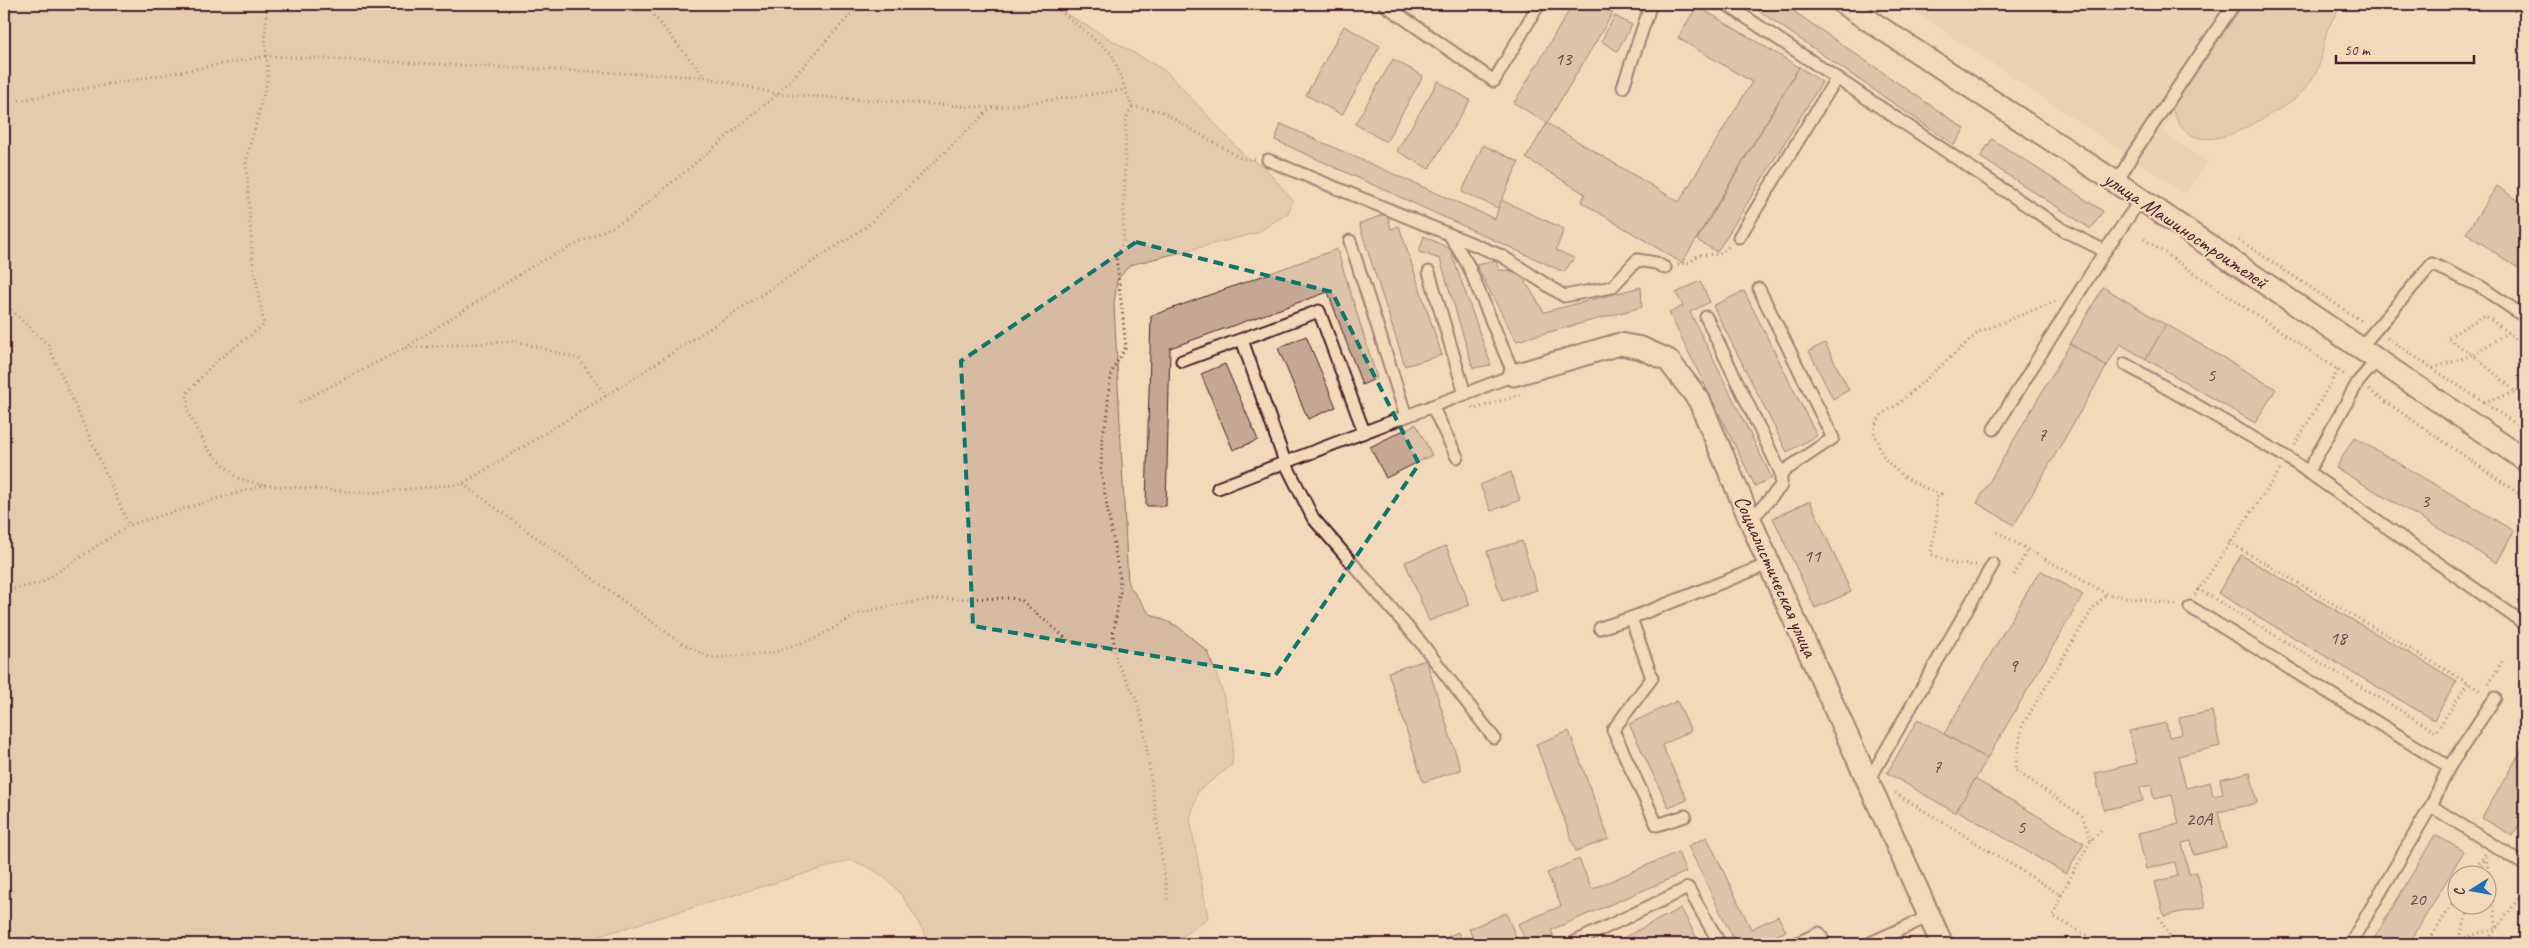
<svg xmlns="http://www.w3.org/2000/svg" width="2529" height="948" viewBox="0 0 2529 948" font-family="Caveat,sans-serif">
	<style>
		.built { fill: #e4caae }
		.green { fill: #d6bba1; stroke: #906d66 }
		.building { fill: #c5a894; stroke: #4a1f2b }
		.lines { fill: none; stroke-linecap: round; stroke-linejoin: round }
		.service-casing { stroke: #4a1f2b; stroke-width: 15 }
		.minor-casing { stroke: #4a1f2b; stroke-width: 25 }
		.path { stroke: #4a1f2b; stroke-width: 3; stroke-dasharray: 1 4; stroke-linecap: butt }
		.service { stroke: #f1d9b9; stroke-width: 11 }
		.minor { stroke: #f1d9b9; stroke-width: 21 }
		.marked { fill: none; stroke: #0f766e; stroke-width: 4; stroke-dasharray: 10 6; stroke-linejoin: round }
		.labels { text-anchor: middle; stroke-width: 4.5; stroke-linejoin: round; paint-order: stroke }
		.number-label { font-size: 19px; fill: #694145 }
		.street-label { font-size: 21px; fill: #4a1f2b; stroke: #f1d9b9 }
	</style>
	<rect width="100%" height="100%" fill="#f1d9b9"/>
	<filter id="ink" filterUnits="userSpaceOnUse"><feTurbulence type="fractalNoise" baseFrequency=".02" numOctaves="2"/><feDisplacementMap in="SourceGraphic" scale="10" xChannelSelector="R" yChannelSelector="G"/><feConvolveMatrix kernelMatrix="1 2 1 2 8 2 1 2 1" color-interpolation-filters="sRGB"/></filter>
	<g filter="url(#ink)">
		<path class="built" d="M1904,4H2250L2162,132L2208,162L2185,194Z"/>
		<g class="green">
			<path d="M4,4H1049L1167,72L1244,155L1266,169L1293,201L1288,213L1256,233L1130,265L1117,280L1114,304L1128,584L1149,613L1177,626L1207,651L1222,690L1233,736L1232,765L1198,791L1190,819L1208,918L1183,936L1153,944H930C909,905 896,874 850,860L572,944H4Z"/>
			<path d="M2244,4H2342C2337,13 2329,24 2326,34C2320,57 2324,62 2309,84C2299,98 2281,108 2267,116C2235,135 2185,160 2172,106Z"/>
		</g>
		<g class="building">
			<path d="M1573,4H1597L1613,13L1547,123L1514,103Z"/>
			<path d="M1749,4H1783L1965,129L1954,145Z"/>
			<path d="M1697,6L1799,67L1682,263L1581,202L1585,194L1526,158L1547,123L1679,202L1752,82L1678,38Z"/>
			<path d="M1615,16L1632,25L1617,51L1601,41Z"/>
			<path d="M1344,26L1380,46L1342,115L1306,95Z"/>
			<path d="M1393,59L1423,76L1386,142L1355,124Z"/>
			<path d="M1799,67L1822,82L1717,252L1697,240Z"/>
			<path d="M1438,81L1470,100L1429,169L1397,151Z"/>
			<path d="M1281,124L1495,219L1501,200L1564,229L1556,250L1574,258L1564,272L1275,140Z"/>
			<path d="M1992,139L2103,211L2091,229L1980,157Z"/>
			<path d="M1483,145L1519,162L1498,208L1462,192Z"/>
			<path d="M2497,186L2525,205V273L2466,233Z"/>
			<path d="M1387,213L1391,229L1399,226L1442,355L1405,366L1359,224Z"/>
			<path d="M1424,236L1450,249L1491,365L1473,368L1440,259L1419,252Z"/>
			<path d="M1337,249L1377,378L1362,385L1328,292L1170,348L1166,506H1146L1151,316Z"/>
			<path d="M1496,261L1499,270L1519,271L1544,312L1641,287L1642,307L1516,341L1476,265Z"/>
			<path d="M1700,281L1710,302L1690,312L1772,478L1755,486L1669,313L1683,306L1676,293Z"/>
			<path d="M2103,287L2166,325L2146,359L2120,344L2107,366L2070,344Z"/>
			<path d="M1744,291L1817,436L1787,452L1713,306Z"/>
			<path d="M2166,324L2276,389L2255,423L2146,359Z"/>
			<path d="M1306,336L1336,407L1308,419L1278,348Z"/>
			<path d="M1825,343L1849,390L1833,399L1809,351Z"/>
			<path d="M2070,344L2107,366L2014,525L1977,503Z"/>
			<path d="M1225,364L1258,440L1233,450L1201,374Z"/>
			<path d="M1416,424L1432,455L1386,478L1370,447Z"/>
			<path d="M2354,437L2514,531L2497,563L2336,468Z"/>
			<path d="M1511,472L1520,500L1491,511L1480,485Z"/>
			<path d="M1810,501L1851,592L1815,608L1773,518Z"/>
			<path d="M1522,541L1537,590L1502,601L1487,551Z"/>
			<path d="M1446,546L1470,605L1429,621L1405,562Z"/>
			<path d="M2241,555L2457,681L2434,720L2218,593Z"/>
			<path d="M2040,570L2083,595L1987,759L1944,734Z"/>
			<path d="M1426,660L1461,770L1423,782L1388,672Z"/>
			<path d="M1677,701L1691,731L1662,745L1687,800L1669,808L1629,724Z"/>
			<path d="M2212,711L2220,746L2178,756L2186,788L2210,782L2213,796L2223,794L2220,779L2250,772L2257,803L2218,812L2226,847L2194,855L2191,841L2182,843L2189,874L2197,872L2205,907L2164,916L2155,882L2178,876L2175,862L2146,869L2138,833L2179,824L2172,795L2154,799L2151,785L2140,788L2143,801L2104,810L2095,773L2137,763L2129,731L2166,723L2169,737L2182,734L2179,718Z"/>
			<path d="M1918,719L1987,759L1956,813L1887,773Z"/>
			<path d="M1569,731L1609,839L1576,851L1536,744Z"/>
			<path d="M2525,744V814L2513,836L2482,818Z"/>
			<path d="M1975,779L2084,843L2066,874L1957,810Z"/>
			<path d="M2435,835L2464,851L2409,944H2371Z"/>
			<path d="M1707,837L1751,929L1778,916L1786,931L1759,944H1736L1688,846Z"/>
			<path d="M1678,852L1686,872L1551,930L1557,944H1527L1518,924L1561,906L1547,873L1579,859L1592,889Z"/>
			<path d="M1681,908L1700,944H1611Z"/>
			<path d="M1506,913L1519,944H1475L1469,929Z"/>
			<path d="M1458,932L1464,944H1431Z"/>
			<path d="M2027,937L2039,944H2022Z"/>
		</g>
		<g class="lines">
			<g class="service-casing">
				<g id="service">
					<path d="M1726,4L2065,231L2105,251L2141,199"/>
					<path d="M1385,5L1494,81L1539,4"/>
					<path d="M1623,87L1651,4"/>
					<path d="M1268,160L1502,256L1564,296L1612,287L1637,260L1656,263L1665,268"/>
					<path d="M2117,183L2131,157L2234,4"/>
					<path d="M1739,237L1836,79"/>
					<path d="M1350,241L1406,416"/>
					<path d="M1429,272L1465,394"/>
					<path d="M1706,317L1781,473"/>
					<path d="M1242,340L1285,462L1313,518L1422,644L1494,738"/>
					<path d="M2360,348L2432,264L2481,287L2525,317"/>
					<path d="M1182,361L1319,311L1364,432"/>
					<path d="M2125,364L2288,458L2525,624"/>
					<path d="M1432,406L1457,457"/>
					<path d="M1994,429L2105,251"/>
					<path d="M2308,472L2358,382L2377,360"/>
					<path d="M1218,488L1514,375L1468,265L1449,234"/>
					<path d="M1750,521L1781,486V473L1833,438L1759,289"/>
					<path d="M2190,607L2449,767L2431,806L2525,865"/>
					<path d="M1600,628L1631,618"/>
					<path d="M2449,767L2495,698"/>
					<path d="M1869,780L1993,564"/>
					<path d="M1685,816L1657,825L1613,730L1652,678L1631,618L1769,564"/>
					<path d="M1576,944L1575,942L1688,888L1720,944"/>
					<path d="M1795,944L1819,933L1825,944"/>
					<path d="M1868,944L1930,916"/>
					<path d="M2350,944L2431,806"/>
				</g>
			</g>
			<g class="minor-casing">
				<g id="minor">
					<path d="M1844,4L2117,183L2525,460"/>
					<path d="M1514,375L1620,344L1641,348L1668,360L1699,400L1769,564L1942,944"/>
				</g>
			</g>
			<g class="path">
				<path d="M644,4L704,76"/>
				<path d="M1052,4L1112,54L1132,107L1161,111L1242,159H1255"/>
				<path d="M4,103L267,56L705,77L778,94L991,108L1124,90"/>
				<path d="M1132,107L1126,119L1123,242L1116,255L1126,347L1113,369L1108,392V413L1102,437L1101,472L1120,579V592L1113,635L1116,660L1136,698L1143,723L1168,901"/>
				<path d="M2144,239L2347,376"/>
				<path d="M2239,240L2363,322"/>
				<path d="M1678,265L1690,262L1698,255L1720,254L1730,245"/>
				<path d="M4,303L48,345L129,525"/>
				<path d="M2508,332L2473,355L2447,338L2485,315L2525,346"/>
				<path d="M2387,338L2525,430"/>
				<path d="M405,348L534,265L628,219L778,94L860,4"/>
				<path d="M2433,368L2473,355L2516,392"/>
				<path d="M2525,385L2516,392L2525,396"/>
				<path d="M2369,390L2525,498"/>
				<path d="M300,402L405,348L517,341L579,359L606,396"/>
				<path d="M2484,402L2516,392"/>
				<path d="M1472,407L1474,409L1520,395"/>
				<path d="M2295,445L2338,370"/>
				<path d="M463,484L681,643L711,658L771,653L816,638L858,614L894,605L935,599L1011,598L1022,601L1070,642L1115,649"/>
				<path d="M263,485L237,478L208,449L188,413L187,393L215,362L264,325L253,264L246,161L268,78L265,34L267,4"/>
				<path d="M1997,532L2107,594L2177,605"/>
				<path d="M2229,542L2483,692"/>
				<path d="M1976,565L1953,564L1931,554L1937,514L1936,498L1941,494C1921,488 1892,473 1881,452C1878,446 1880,441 1874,435L1875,425L1882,414L1898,404L1979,332L2056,301"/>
				<path d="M2014,575L2028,549"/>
				<path d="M2198,589L2436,732L2468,683"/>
				<path d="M4,591L41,583L129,525L264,485L369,493L462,484L606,396L867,226L991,108"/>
				<path d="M2195,595L2280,470"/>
				<path d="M2489,684L2504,658"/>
				<path d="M1895,793L2061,895L2091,840L2102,830"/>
				<path d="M2091,840L2082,816L2015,770L2022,726L2093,608L2107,594"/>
				<path d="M2471,876L2485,854"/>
				<path d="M2479,876L2484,859"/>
				<path d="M2061,895L2053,916L2101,944"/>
				<path d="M2159,917L2174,944"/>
				<path d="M2460,939L2497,928L2486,857"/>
				<path d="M2427,944L2456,898"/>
				<path d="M2457,944L2470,906"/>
				<path d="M2485,944L2525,890"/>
			</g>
			<use href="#service" class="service"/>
			<use href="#minor" class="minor"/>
		</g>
	</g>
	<path d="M0 0H2529V948H0ZM1136,242L1332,292L1419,464L1275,676L973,626L961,361Z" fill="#f1d9b9" fill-opacity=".55" fill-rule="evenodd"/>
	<path class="marked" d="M1136,242L1332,292L1419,464L1275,676L973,626L961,361Z"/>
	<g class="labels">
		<g class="number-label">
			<text x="1563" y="65">13</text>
			<text x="2211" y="381">5</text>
			<text x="2042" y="441">7</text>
			<text x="2425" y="507">3</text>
			<text x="1812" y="562">11</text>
			<text x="2338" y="644">18</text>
			<text x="2013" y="672">9</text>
			<text x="1937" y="773">7</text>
			<text x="2199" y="825">20А</text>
			<text x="2021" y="833">5</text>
			<text x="2417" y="905">20</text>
		</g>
		<g class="street-label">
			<text transform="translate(2186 230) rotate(34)" y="7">улица Машиностроителей</text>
			<text transform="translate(1776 576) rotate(66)" y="7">Социалистическая улица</text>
		</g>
	</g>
	<rect width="2529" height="948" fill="none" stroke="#f1d9b9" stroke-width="20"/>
	<rect x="10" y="10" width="2509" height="928" fill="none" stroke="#4a1f2b" stroke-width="2" filter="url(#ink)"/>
	<g transform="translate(2472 890) rotate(259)"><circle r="24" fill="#f1d9b9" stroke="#ae8f80"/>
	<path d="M0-4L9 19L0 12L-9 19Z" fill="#1f6fb2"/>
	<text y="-8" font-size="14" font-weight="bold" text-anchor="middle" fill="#4a1f2b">С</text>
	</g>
	<path d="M2336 55v8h138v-8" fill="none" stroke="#4a1f2b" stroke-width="2.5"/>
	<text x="2344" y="55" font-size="15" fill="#4a1f2b" stroke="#f1d9b9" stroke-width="4" paint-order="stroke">50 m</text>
</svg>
